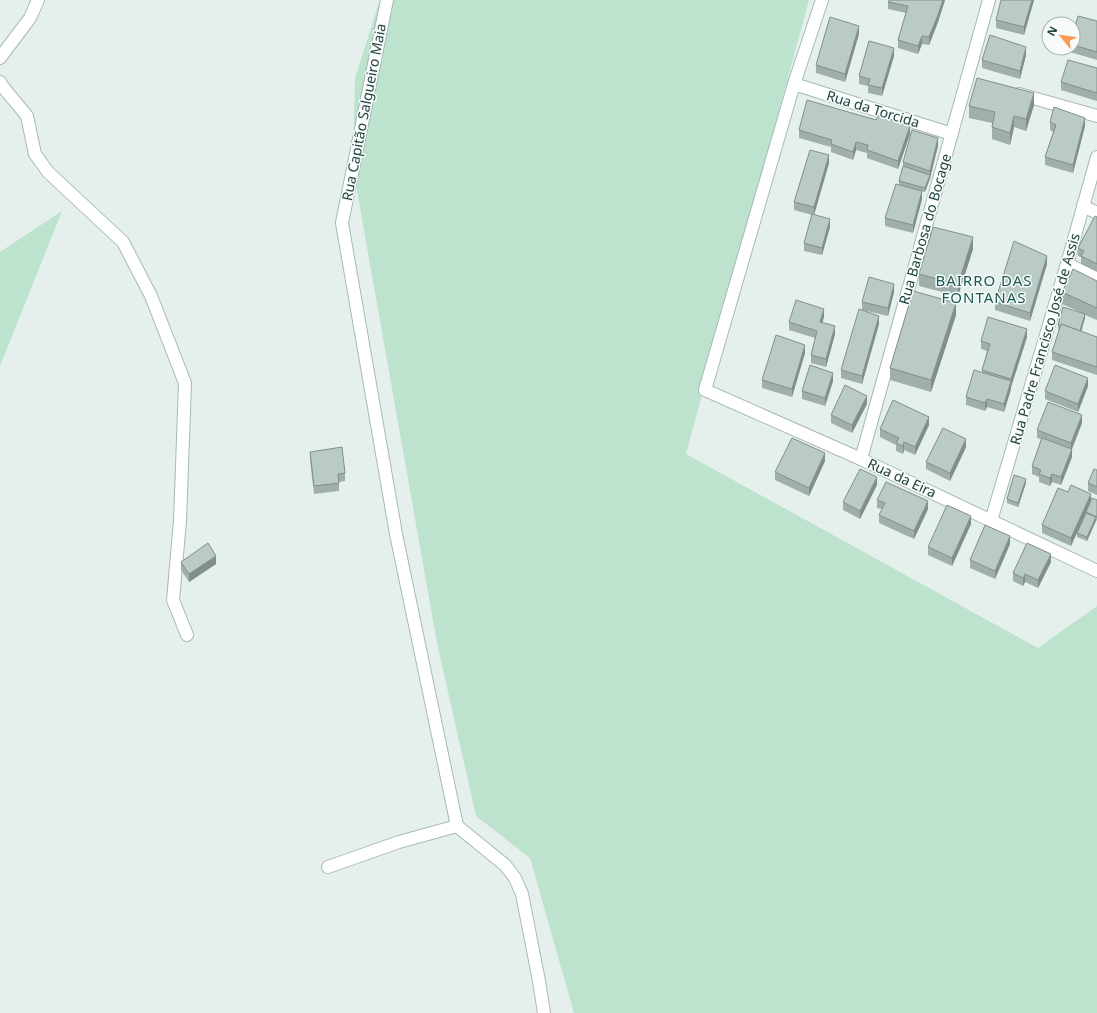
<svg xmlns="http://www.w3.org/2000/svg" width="1097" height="1013" viewBox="0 0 1097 1013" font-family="'Noto Sans',sans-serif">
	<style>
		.green { fill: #bde2cd }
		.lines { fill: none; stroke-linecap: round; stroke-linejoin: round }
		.lane-casing { stroke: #a7b9b6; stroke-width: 14 }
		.street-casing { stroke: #a7b9b6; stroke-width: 14 }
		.lane { stroke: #fff; stroke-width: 12 }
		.street { stroke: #fff; stroke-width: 12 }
		.wall { fill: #a0afaa }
		.shaded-wall { fill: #828e8b }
		.building { fill: #bacbc6; stroke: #828e8b }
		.labels { text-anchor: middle; stroke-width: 3; stroke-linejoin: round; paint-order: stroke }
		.street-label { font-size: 14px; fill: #224440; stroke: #f7fbfa }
		.neighbourhood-label { font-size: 15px; letter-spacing: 1px; fill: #1c5853; stroke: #f7fbfa }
	</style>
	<rect width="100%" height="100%" fill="#e5f0ed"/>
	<g class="green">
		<path d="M380,0H809L686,454L1038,648L1097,606V1013H574L530,858L476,816L437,643L353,168L355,78Z"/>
		<path d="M62,211L0,366V252Z"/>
	</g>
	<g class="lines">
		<g class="lane-casing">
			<path id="lane" d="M328,867L399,842L457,826"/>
		</g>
		<g class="street-casing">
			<g id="street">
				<path d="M387,0L342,223L396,534L457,826L505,865L515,878L522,894L539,981L544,1013"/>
				<path d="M822,0L794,84L705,390L861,459L1097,571"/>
				<path d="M0,58L30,18L38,0"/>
				<path d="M0,82L3,87L27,116L35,154L48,172L123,242L151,296L185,383L180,521L173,600L187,635"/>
				<path d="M794,84L952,134"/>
				<path d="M1019,94L1097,116"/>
				<path d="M1083,206L1097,213"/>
				<path d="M1067,264L1097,278"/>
				<path d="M861,459L989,0"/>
				<path d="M991,521L1067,264L1097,157"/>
			</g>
		</g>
		<use href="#lane" class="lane"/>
		<use href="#street" class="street"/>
	</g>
	<g class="wall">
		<path d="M945,0L938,22L929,45L922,44L918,54L898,48V40L906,13L888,9V2Z"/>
		<path d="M1034,0L1024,35L996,28V20Z"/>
		<path d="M1097,21V60L1070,52V48H1073V34Z"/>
		<path d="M859,34L845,82L816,73V65Z"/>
		<path d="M1026,55L1020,79L982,68V60Z"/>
		<path d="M894,56L882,96L868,93V86L859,84V76Z"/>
		<path d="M1097,68V101L1061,90V82Z"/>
		<path d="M1034,105L1026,131L1014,127L1010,145L992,139V123L969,118V106Z"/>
		<path d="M1050,122L1085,126L1073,173L1045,165V157L1053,132L1050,130Z"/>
		<path d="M799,130L910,134L898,169L867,158V153L856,150L853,160L831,152V147L799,138Z"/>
		<path d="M938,146L925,192L899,185V181L903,166V162Z"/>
		<path d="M829,163L814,215L830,227L822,255L804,251V243L812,215L794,210V202Z"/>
		<path d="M922,199L913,233L885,226V218Z"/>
		<path d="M1097,217V272L1081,264V257L1078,256V248Z"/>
		<path d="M973,249L958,296L919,286V274Z"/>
		<path d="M1047,264L1030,321L995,310V302Z"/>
		<path d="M1097,281V320L1085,315V318L1081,331L1097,337V375L1052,360V352L1060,329H1058V325L1082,313L1062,304V292Z"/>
		<path d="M894,292L888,316L862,310V302Z"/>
		<path d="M956,315L931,392L890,380V368Z"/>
		<path d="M824,317L822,323L835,334L826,367L811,363V355L815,338L789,330V322Z"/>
		<path d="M879,324L862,384L841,378V370Z"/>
		<path d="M1027,337L1011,387V389L1004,412L987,407L985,411L966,405V397L982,373V370L987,351L981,349V341Z"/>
		<path d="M805,353L792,397L762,388V380Z"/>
		<path d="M833,381L825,406L802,399V391Z"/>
		<path d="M1088,386L1078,412L1045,399V391Z"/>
		<path d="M867,404L852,433L831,423V415Z"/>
		<path d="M1082,423L1072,449V457L1061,485L1052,482L1050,486L1039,482V477L1032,474V466L1041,439L1037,438V430Z"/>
		<path d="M929,425L915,455L904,450L903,454L896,451V445L880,437V429Z"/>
		<path d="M966,447L950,481L926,469V462Z"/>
		<path d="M310,452L345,473V481L339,482V491L314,494L310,460Z"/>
		<path d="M825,461L809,496L775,480V472Z"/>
		<path d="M1097,470V495L1088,491V483Z"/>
		<path d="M1026,483L1018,507L1007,503V499Z"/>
		<path d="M877,485L860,519L843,510V502Z"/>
		<path d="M1068,492L1091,502L1071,546L1042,533V525Z"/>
		<path d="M877,500L928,509L914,539L879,523V515L882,509L877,508Z"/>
		<path d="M1097,500V521L1096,520L1087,541L1077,537V533L1086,512Z"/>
		<path d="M971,524L952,566L928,555V547Z"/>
		<path d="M1010,544L995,579L970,568V560Z"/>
		<path d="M181,562L216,564L189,582L181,570Z"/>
		<path d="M1051,562L1038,588L1025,582L1023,586L1013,581V573Z"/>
	</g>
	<g class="shaded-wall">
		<path d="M943,0H945L938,22L929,45V37Z"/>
		<path d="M1032,0H1034L1024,35V27Z"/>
		<path d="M859,26V34L845,82V74Z"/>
		<path d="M922,36V44L918,54V46Z"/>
		<path d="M1026,47V55L1020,79V71Z"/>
		<path d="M894,48V56L882,96V88Z"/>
		<path d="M1034,93V105L1026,131V119Z"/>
		<path d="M1014,116V127L1010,145V133Z"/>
		<path d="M1085,118V126L1073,173V165Z"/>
		<path d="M910,126V134L898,169V161Z"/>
		<path d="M938,138V146L930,179V171Z"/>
		<path d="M856,142V150L853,160V152Z"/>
		<path d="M829,155V163L814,215V207Z"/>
		<path d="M930,175V179L925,192V188Z"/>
		<path d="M922,191V199L913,233V225Z"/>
		<path d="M830,219V227L822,255V248Z"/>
		<path d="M973,237V249L958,296V285Z"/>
		<path d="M1047,256V264L1030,321V313Z"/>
		<path d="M894,284V292L888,316V308Z"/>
		<path d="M956,303V315L931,392V380Z"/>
		<path d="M824,309V317L820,330V322Z"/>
		<path d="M1085,314V318L1080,336V332Z"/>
		<path d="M879,316V324L862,384V376Z"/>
		<path d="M835,326V334L826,367V359Z"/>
		<path d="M1027,329V337L1011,387V379Z"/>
		<path d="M805,345V353L792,397V389Z"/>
		<path d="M833,373V381L825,406V398Z"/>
		<path d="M1088,378V386L1078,412V404Z"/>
		<path d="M1011,381V389L1004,412V404Z"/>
		<path d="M867,396V404L852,433V425Z"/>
		<path d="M987,399V407L985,411V403Z"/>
		<path d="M1082,415V423L1071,451V443Z"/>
		<path d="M929,417V425L915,455V447Z"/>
		<path d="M966,439V447L950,481V473Z"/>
		<path d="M904,442V450L903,454V446Z"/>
		<path d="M1072,449V457L1061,485V477Z"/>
		<path d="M825,453V461L809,496V488Z"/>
		<path d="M1052,474V482L1050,486V478Z"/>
		<path d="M877,477V485L860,519V511Z"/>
		<path d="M1026,479V483L1018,507V503Z"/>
		<path d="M1091,494V502L1071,546V538Z"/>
		<path d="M928,501V509L914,539V531Z"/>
		<path d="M971,516V524L952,566V558Z"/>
		<path d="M1096,517V521L1087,541V537Z"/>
		<path d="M1010,536V544L995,579V571Z"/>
		<path d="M1051,554V562L1038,588V580Z"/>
		<path d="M216,556V564L189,582V574Z"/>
		<path d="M1025,574V582L1023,586V578Z"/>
	</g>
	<g class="building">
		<path d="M889,0H943L938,15L929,37L922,36L918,46L898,40L908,6L888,2Z"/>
		<path d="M1001,0H1032L1024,27L996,20Z"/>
		<path d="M1078,16L1097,21V52L1073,45V34Z"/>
		<path d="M830,17L859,26L845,74L816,65Z"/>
		<path d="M990,35L1026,47L1020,71L982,60Z"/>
		<path d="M869,41L894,48L882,88L868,85L870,79L859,76Z"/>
		<path d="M1068,60L1097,68V93L1061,82Z"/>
		<path d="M977,78L1034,93L1026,119L1014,116L1010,133L992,127L995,112L969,106Z"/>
		<path d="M807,100L876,120L878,115L910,126L898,161L867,150L868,145L856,142L853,152L831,144L832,140L799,130Z"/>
		<path d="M1054,107L1085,118L1073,165L1045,157L1056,125L1050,122Z"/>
		<path d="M912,130L938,138L930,171L903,162Z"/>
		<path d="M810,150L829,155L814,207L794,202Z"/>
		<path d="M903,166L930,175L925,188L899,181Z"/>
		<path d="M896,184L922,191L913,225L885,218Z"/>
		<path d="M812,214L830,219L822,248L804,243Z"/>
		<path d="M1095,216L1097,217V264L1081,256L1084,251L1078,248Z"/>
		<path d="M933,227L973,237L958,285L919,274Z"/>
		<path d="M1014,241L1047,256L1030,313L995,302Z"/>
		<path d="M1073,269L1097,281V308L1062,292Z"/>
		<path d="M869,277L894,284L888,308L862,302Z"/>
		<path d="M913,291L956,303L931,380L890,368Z"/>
		<path d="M796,300L824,309L820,322L835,326L826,359L811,355L817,331L789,322Z"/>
		<path d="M1063,307L1085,314L1080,331L1061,324V326L1058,325Z"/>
		<path d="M859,309L879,316L862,376L841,370Z"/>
		<path d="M988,317L1027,329L1011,379L982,370L990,344L981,341Z"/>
		<path d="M1061,324L1097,337V367L1052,352Z"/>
		<path d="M776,335L805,345L792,389L762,380Z"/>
		<path d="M810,365L833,373L825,398L802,391Z"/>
		<path d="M1055,365L1088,378L1078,404L1045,391Z"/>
		<path d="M974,370L1011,381L1004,404L987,399L985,403L966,397Z"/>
		<path d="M845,385L867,396L852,425L831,415Z"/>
		<path d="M893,400L929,417L915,447L904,442L903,446L896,443L899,438L880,429Z"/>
		<path d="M1048,402L1082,415L1071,443L1037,430Z"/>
		<path d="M943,428L966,439L950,473L926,462Z"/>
		<path d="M792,438L825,453L809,488L775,472Z"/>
		<path d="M1042,438L1072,449L1061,477L1052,474L1050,478L1039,474L1041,470L1032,466Z"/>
		<path d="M342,447L345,473L338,474L339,483L314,486L310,452Z"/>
		<path d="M860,469L877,477L860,511L843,502Z"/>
		<path d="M1094,469L1097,470V487L1088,483Z"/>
		<path d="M1014,475L1026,479L1018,503L1007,499Z"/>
		<path d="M886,482L928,501L914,531L879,515L885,503L877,500Z"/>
		<path d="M1071,485L1091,494L1071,538L1042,525L1058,488L1068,492Z"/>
		<path d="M1092,498L1097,500V517L1086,512Z"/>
		<path d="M947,505L971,516L952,558L928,547Z"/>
		<path d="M1086,513L1096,517L1087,537L1077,533Z"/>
		<path d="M985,525L1010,536L995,571L970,560Z"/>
		<path d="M208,543L216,556L189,574L181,562Z"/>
		<path d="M1027,543L1051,554L1038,580L1025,574L1023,578L1013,573Z"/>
	</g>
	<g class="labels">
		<g class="street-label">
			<text transform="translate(873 109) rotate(17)" y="5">Rua da Torcida</text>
			<text transform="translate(364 112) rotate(-79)" y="5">Rua Capitão Salgueiro Maia</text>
			<text transform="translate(925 229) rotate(-74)" y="5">Rua Barbosa do Bocage</text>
			<text transform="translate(1045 339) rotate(-74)" y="5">Rua Padre Francisco José de Assis</text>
			<text transform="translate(902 478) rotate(25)" y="5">Rua da Eira</text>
		</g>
		<g class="neighbourhood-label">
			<text x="984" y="286">BAIRRO DAS<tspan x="984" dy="17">FONTANAS</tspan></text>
		</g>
	</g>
	<g transform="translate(1061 36) rotate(299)"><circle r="19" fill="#f7fbfa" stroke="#a2b2b0"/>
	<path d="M0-3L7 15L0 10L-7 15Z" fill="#fd9a56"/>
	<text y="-6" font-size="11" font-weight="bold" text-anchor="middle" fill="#224440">N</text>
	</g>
</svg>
